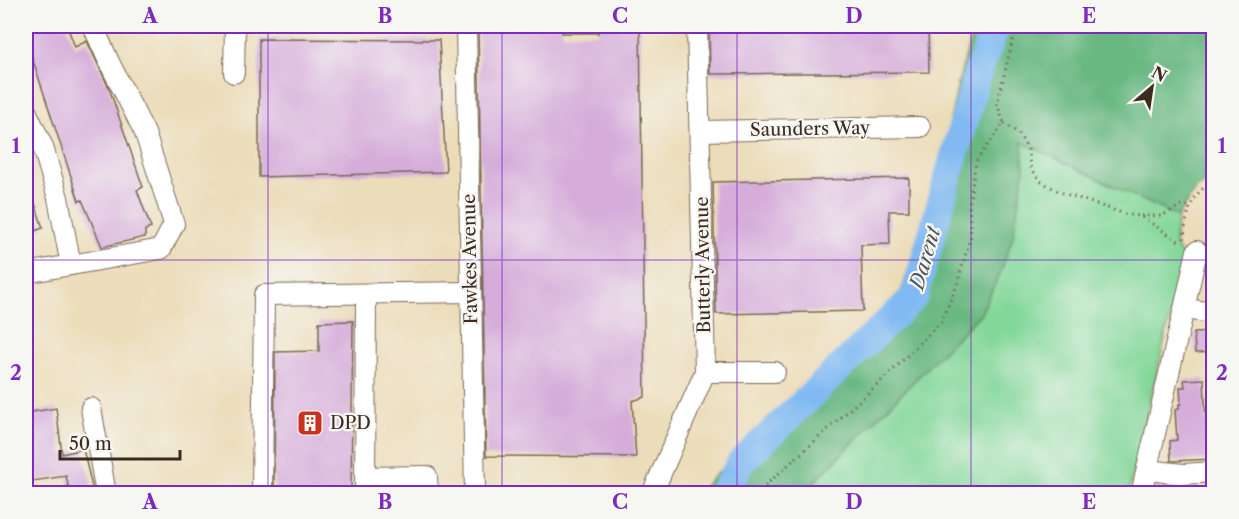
<svg xmlns="http://www.w3.org/2000/svg" width="1239" height="519" viewBox="0 0 1239 519" font-family="'Libre Caslon Text',serif">
	<style>
		.green { fill: #82d799; stroke: #5e805c; stroke-width: 1.5 }
		.forest { fill: #69b881; stroke: #527150; stroke-width: 1.5 }
		.lines { fill: none; stroke-linecap: round; stroke-linejoin: round }
		.river { stroke: #81baf2; stroke-width: 28 }
		.building { fill: #d6adda }
		.minor-casing { stroke: #796955; stroke-width: 22 }
		.path { stroke: #796955; stroke-width: 3; stroke-dasharray: 1.5 4.5; stroke-linecap: butt }
		.minor { stroke: #fff; stroke-width: 20 }
		.grid { fill: none; stroke: #7b2cbf; stroke-width: 1.5; stroke-opacity: 0.55 }
		.labels { text-anchor: middle; stroke-width: 4.5; stroke-linejoin: round; paint-order: stroke }
		.street-label { font-size: 18px; fill: #3b2a1e; stroke: #f6f6f2 }
		.poi-label { font-size: 18px; fill: #3b2a1e; stroke: #f6f6f2; text-anchor: start }
		.water-label { font-size: 20px; font-style: italic; fill: #50555e; stroke: #f6f6f2 }
		.neatline { fill: none; stroke: #7b2cbf; stroke-width: 2 }
		.grid-label { font-size: 20px; text-anchor: middle; font-weight: bold; fill: #7b2cbf }
	</style>
	<rect width="100%" height="100%" fill="#f6f6f2"/>
	<filter id="ink" filterUnits="userSpaceOnUse"><feTurbulence type="fractalNoise" baseFrequency=".0167" numOctaves="2"/><feDisplacementMap in="SourceGraphic" scale="12" xChannelSelector="R" yChannelSelector="G"/><feConvolveMatrix kernelMatrix="1 2 1 2 8 2 1 2 1" color-interpolation-filters="sRGB"/></filter>
	<filter id="wash" filterUnits="userSpaceOnUse"><feTurbulence type="fractalNoise" baseFrequency=".008" numOctaves="4" result="noise"/><feDisplacementMap in="SourceGraphic" scale="24" xChannelSelector="R" yChannelSelector="G"/><feGaussianBlur stdDeviation="1.35" result="paint"/><feColorMatrix in="noise" values="0 0 0 0 0 0 0 0 0 0 0 0 0 0 0 0 0 1.4 0 .05"/><feComposite in="paint" operator="in"/></filter>
	<g filter="url(#wash)">
		<rect width="100%" height="100%" fill="#ecddba"/>
		<path class="green" d="M1021,141L1178,217C1176,231 1170,246 1183,255V263L1128,493L806,494L816,480L981,313L1001,271L1013,236L1024,170Z"/>
		<path class="forest" d="M974,26H1213L1214,123L1212,131L1213,133C1214,144 1216,173 1208,180C1205,184 1200,185 1196,189C1189,198 1184,206 1178,217L1022,142L1024,170L1013,236L1001,271L981,313L816,480L806,493H697L900,295L935,190L959,80Z"/>
		<g class="lines">
			<path class="river" d="M722,494L741,462L914,297L979,68L997,26"/>
		</g>
		<g id="blocks">
			<g class="building">
				<path d="M26,26H67L75,47L87,41L109,88L143,187L137,190L151,228L145,230V237L102,247L82,200L79,201L29,48H26Z"/>
				<path d="M478,26H562V33H598V26H640L645,397L632,401L636,457L486,456Z"/>
				<path d="M709,26H928L929,72L710,74Z"/>
				<path d="M259,39L439,40L446,172L259,177Z"/>
				<path d="M909,178V211H889L890,244L861,245L863,311L716,314L713,182Z"/>
				<path d="M28,182L43,228L26,234V183Z"/>
				<path d="M353,321L351,494H274L275,352L319,351V322Z"/>
				<path d="M1214,332V352L1195,353L1194,333Z"/>
				<path d="M1204,379L1206,422H1210L1211,438L1214,437V459L1171,461L1170,441L1177,440L1175,410L1179,409V404H1181L1180,387H1185L1184,380Z"/>
				<path d="M56,408L62,454L83,449L93,491L70,494L66,476L26,482V413Z"/>
			</g>
		</g>
	</g>
	<g filter="url(#ink)">
		<use href="#blocks" fill-opacity="0" stroke="#796955" stroke-width="1.5"/>
		<g class="lines">
			<g class="minor-casing">
				<g id="minor">
					<path d="M466,26L475,494"/>
					<path d="M234,73L235,26"/>
					<path d="M26,111L43,147L58,198L71,265"/>
					<path d="M700,131L920,127"/>
					<path d="M26,273L161,249L174,224L145,133L110,64L93,26"/>
					<path d="M1184,309L1197,251"/>
					<path d="M705,372H775"/>
					<path d="M91,408L106,494"/>
					<path d="M1147,470L1183,474L1214,472"/>
					<path d="M365,477L427,476L428,494"/>
					<path d="M262,494L264,295L471,292"/>
					<path d="M365,494L366,294"/>
					<path d="M652,494L705,372L697,26"/>
					<path d="M1141,494L1184,309L1214,313"/>
				</g>
			</g>
			<g class="path">
				<path d="M1004,123L1018,133L1028,149L1030,166L1040,181L1060,192L1125,214L1140,216L1182,243"/>
				<path d="M1141,216H1161L1180,206H1189"/>
				<path d="M1184,239C1185,219 1191,190 1214,182"/>
				<path d="M756,494L888,375L941,322L957,285L971,235L969,206L976,161L1004,123L997,104L1016,26"/>
			</g>
			<use href="#minor" class="minor"/>
		</g>
	</g>
	<path class="grid" d="M268,26V494M502,26V494M737,26V494M971,26V494M26,260H1214"/>
	<defs>
		<g id="building-square" transform="scale(1.35)"><rect x="-9" y="-9" width="18" height="18" rx="4" fill="#c8321e" stroke="#f6f6f2"/><path d="M-4-6H4V6H1V3H-1V6H-4ZM-2.5-4.3h1.7v1.8h-1.7ZM.8-4.3h1.7v1.8H.8ZM-2.5-1h1.7V.8h-1.7ZM.8-1h1.7V.8H.8Z" fill="#fff"/></g>
	</defs>
	<g fill-rule="evenodd">
		<use href="#building-square" x="310" y="423"/>
	</g>
	<g class="labels">
		<g class="street-label">
			<text transform="translate(810 129) rotate(-1)" y="6">Saunders Way</text>
			<text transform="translate(470 259) rotate(-91)" y="6">Fawkes Avenue</text>
			<text transform="translate(703 265) rotate(-91)" y="6">Butterly Avenue</text>
		</g>
		<g class="poi-label">
			<text x="330" y="429">DPD</text>
		</g>
		<g class="water-label">
			<text transform="translate(925 258) rotate(-74)" y="7">Darent</text>
		</g>
	</g>
	<rect width="1239" height="519" fill="none" stroke="#f6f6f2" stroke-width="66"/>
	<g transform="translate(1152 87) rotate(29)" stroke="#f6f6f2" stroke-width="4.5" paint-order="stroke">
	<path d="M0-4.5L10 22L0 15L-10 22Z" fill="#3b2a1e"/>
	<text y="-9" font-size="16" font-weight="bold" text-anchor="middle" fill="#3b2a1e">N</text>
	</g>
	<path d="M60 450v9h120v-9" fill="none" stroke="#3b2a1e" stroke-width="3"/>
	<text x="69" y="450" font-size="18" fill="#3b2a1e" stroke="#f6f6f2" stroke-width="4.5" paint-order="stroke">50 m</text>
	<rect x="33" y="33" width="1173" height="453" class="neatline"/>
	<g class="grid-label">
		<text x="150" y="23">A</text>
		<text x="385" y="23">B</text>
		<text x="620" y="23">C</text>
		<text x="854" y="23">D</text>
		<text x="1089" y="23">E</text>
		<text x="16" y="153">1</text>
		<text x="1222" y="153">1</text>
		<text x="16" y="380">2</text>
		<text x="1222" y="380">2</text>
		<text x="150" y="509">A</text>
		<text x="385" y="509">B</text>
		<text x="620" y="509">C</text>
		<text x="854" y="509">D</text>
		<text x="1089" y="509">E</text>
	</g>
</svg>
